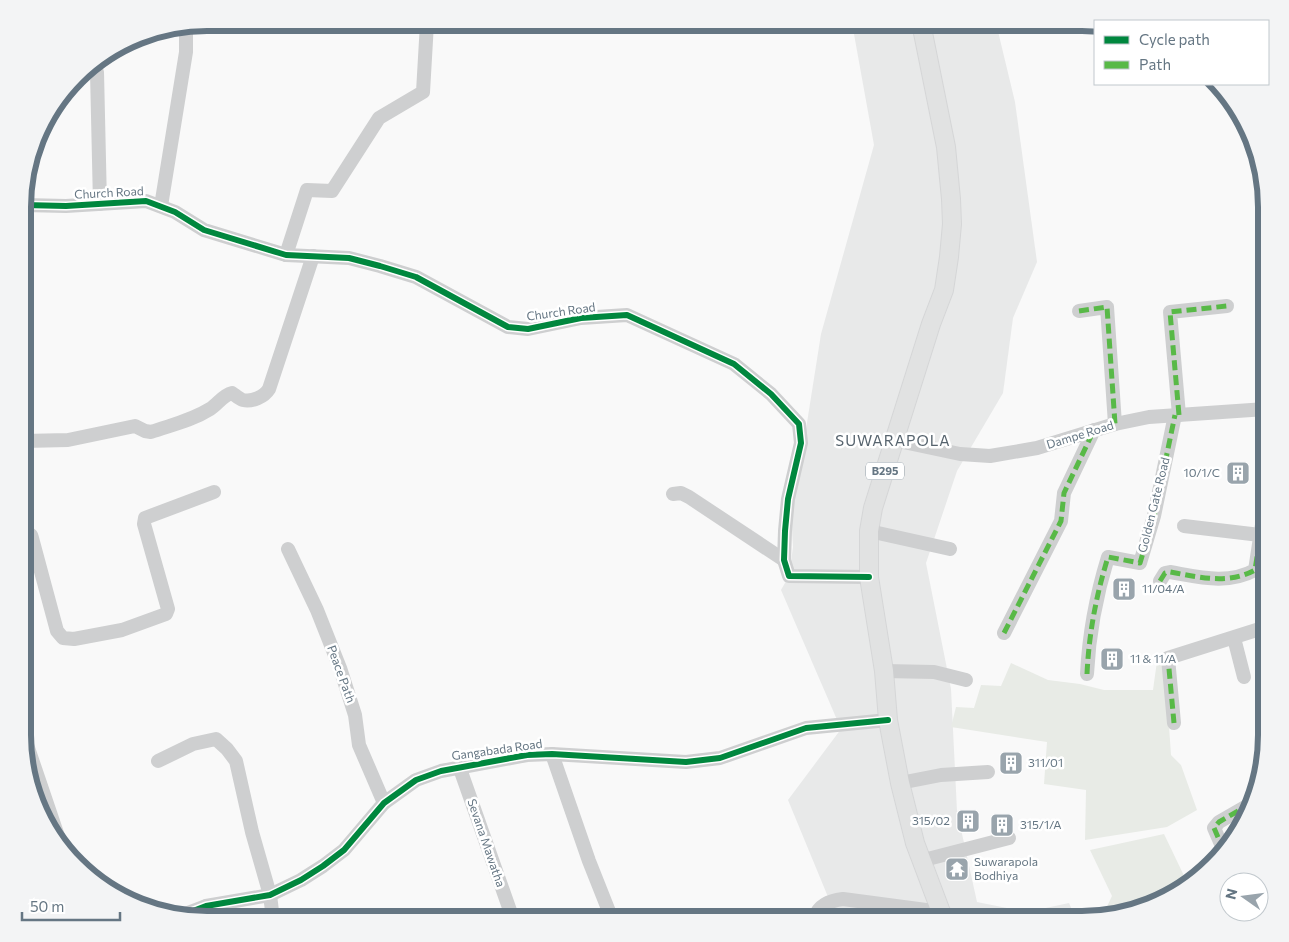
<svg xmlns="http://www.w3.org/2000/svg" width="1289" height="942" viewBox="0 0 1289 942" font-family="Commissioner,sans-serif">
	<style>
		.built { fill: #e8e9e9 }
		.green { fill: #e8ebe6 }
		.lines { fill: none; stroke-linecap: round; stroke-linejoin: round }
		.major-casing { stroke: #d5d6d7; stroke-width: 20 }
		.minor { stroke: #cecfd0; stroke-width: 14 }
		.major { stroke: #e1e2e2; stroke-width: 18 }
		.quiet { stroke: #58b947; stroke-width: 5; stroke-dasharray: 10 5; stroke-linecap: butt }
		.cycleway-casing { stroke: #fff; stroke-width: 9 }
		.cycleway { stroke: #00873e; stroke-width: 6 }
		.labels { text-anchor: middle; stroke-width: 5; stroke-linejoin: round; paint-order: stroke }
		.shield { fill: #fff; stroke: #939fa8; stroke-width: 1 }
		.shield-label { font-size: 11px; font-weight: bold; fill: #657683 }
		.street-label { font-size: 12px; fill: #657683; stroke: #fff }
		.poi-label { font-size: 12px; fill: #657683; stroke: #fff; text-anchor: start }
		.quarter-label { font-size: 15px; letter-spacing: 1px; fill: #57646e; stroke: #fff }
		.rim { fill: none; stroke: #657683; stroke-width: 6 }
	</style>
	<rect width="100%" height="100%" fill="#f9f9f9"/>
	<path class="built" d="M852,23H996L1015,102L1037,262L1013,318L1003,393L957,471L926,563L951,689L957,811L977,902L1027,912L1069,903L1076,919H841L833,909L788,800L841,729L781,590L789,576L793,547L790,498L806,429L821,334L874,145Z"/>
	<g class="green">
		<path d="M1158,654H1164L1171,755L1181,765L1197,810L1167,827L1085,840L1086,790L1044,784L1047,742L951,727L956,707L974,708L981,685L1001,686L1011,663L1048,680L1080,684L1104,690H1153Z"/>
		<path d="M1164,834L1187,882L1164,900L1103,915L1112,896L1090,850Z"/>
	</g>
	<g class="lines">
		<g class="major-casing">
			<path id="major" d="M921,23L946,147L951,199L952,224L949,257L944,290L931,324L873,508L869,531V577L884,671L888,720L900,783L915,843L941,912L946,919"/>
		</g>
		<g class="minor">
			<path d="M97,72L100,204"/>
			<path d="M24,205L66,206L146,201L175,212L204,230L286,255L349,258L380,266L416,277L508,327L528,329L581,318L627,315L734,364L771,394L799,424L801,443L788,499L785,531L784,560L789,576L869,577"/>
			<path d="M161,206L186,52V27"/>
			<path d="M286,255L307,190L332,191L379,118L423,92L427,23"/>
			<path d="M1079,311L1107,307L1115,424"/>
			<path d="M1179,415L1170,312L1227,306"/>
			<path d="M894,440L960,454L990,456L1037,448L1115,424L1149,417L1266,409"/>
			<path d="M24,441L68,440L135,426L145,431L151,432C171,425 191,421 210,409C218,404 223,395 232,393C235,395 239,399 243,400C252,402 264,397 269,389L313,256"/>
			<path d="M673,494L681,493L689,497L784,560"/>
			<path d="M1184,526L1260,535"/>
			<path d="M24,531L31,535L32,538L57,631L63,638L74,639L122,630L166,614L168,609L144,524L145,518L214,492"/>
			<path d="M869,531L950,549"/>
			<path d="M288,549L317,610L340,668L355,715L359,745L384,803"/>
			<path d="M1160,581L1165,573L1170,572C1199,577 1228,585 1255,570L1266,499"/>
			<path d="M1004,633L1061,521L1064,493L1094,430"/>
			<path d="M1234,638L1244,677"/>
			<path d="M884,671L934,672L966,680"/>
			<path d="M1087,674C1089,633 1096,596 1108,557L1140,563L1154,516L1175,415"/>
			<path d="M1174,723L1168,658L1266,627"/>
			<path d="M24,736L60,842"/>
			<path d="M552,754L589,861L612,919"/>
			<path d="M158,761L193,744L216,739L227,749L236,761L252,832L270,895L273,919"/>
			<path d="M459,766L513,919"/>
			<path d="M900,783L941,775L988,772"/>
			<path d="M1224,851L1214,828L1219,822L1252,803"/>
			<path d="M920,861L1009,838"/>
			<path d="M206,906L209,919"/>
			<path d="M180,916L206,906L270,895L301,880L323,866L344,850L384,803L416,780L441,771L527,755L552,754L686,762L720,758L806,728L888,720"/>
			<path d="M814,919C818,905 829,901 843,899L941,912"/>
		</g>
		<use href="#major" class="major"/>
		<g class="quiet">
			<path d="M1079,311L1107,307L1115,424"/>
			<path d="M1179,415L1170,312L1227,306"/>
			<path d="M1160,581L1165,573L1170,572C1199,577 1228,585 1255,570L1266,499"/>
			<path d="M1004,633L1061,521L1064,493L1094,430"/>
			<path d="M1172,657L1168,658L1174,723"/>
			<path d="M1087,674C1089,633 1096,596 1108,557L1140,563L1154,516L1175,415"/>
			<path d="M1224,851L1214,828L1219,822L1252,803"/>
		</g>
		<g class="cycleway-casing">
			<g id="cycleway">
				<path d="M24,205L66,206L146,201L175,212L204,230L286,255L349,258L380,266L416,277L508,327L528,329L581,318L627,315L734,364L771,394L799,424L801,443L788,499L785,531L784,560L789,576L869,577"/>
				<path d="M180,916L206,906L270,895L301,880L323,866L344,850L384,803L416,780L441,771L527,755L552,754L686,762L720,758L806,728L888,720"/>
			</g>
		</g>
		<use href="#cycleway" class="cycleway"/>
	</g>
	<defs>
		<g id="building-square" transform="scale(1.25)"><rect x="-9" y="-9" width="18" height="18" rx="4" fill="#99a4ac" stroke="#fff"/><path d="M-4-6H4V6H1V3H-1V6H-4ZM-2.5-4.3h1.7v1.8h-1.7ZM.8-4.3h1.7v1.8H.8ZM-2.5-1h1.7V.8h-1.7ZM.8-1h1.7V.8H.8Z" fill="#fff"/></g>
		<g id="temple-square" transform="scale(1.25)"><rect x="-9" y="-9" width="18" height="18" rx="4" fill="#99a4ac" stroke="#fff"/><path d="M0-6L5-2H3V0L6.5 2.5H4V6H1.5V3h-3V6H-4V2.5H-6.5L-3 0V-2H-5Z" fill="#fff"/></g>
	</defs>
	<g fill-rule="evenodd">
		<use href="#building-square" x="1238" y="473"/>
		<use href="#building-square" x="1124" y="589"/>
		<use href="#building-square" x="1112" y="659"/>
		<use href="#building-square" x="1011" y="763"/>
		<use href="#building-square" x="968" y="821"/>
		<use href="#building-square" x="1002" y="825"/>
		<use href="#temple-square" x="957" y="869"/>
	</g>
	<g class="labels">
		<rect class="shield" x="866" y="462.5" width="38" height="17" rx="4"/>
		<g class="shield-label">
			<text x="885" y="475">B295</text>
		</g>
		<g class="street-label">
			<text transform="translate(109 193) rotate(-3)" y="4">Church Road</text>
			<text transform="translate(561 312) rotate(-8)" y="4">Church Road</text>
			<text transform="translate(1080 435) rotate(-17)" y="4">Dampe Road</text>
			<text transform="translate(1154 505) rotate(-76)" y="4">Golden Gate Road</text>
			<text transform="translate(341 674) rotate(70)" y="4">Peace Path</text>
			<text transform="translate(497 750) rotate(-8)" y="4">Gangabada Road</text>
			<text transform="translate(486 843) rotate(71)" y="4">Sevana Mawatha</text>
		</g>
		<g class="poi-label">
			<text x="1220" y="477" text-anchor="end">10/1/C</text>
			<text x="1142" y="593">11/04/A</text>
			<text x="1130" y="663">11 &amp; 11/A</text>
			<text x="1028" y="767">311/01</text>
			<text x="950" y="825" text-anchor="end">315/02</text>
			<text x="1020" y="829">315/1/A</text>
			<text x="974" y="866">Suwarapola<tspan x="974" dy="14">Bodhiya</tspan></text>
		</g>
		<g class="quarter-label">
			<text x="893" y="446">SUWARAPOLA</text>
		</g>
	</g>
	<path d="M0 0H1289V942H0ZM207 31H1082A176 176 0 0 1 1258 207V735A176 176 0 0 1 1082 911H207A176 176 0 0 1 31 735V207A176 176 0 0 1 207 31Z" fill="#f3f4f5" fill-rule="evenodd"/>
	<path class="rim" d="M207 31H1082A176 176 0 0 1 1258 207V735A176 176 0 0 1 1082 911H207A176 176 0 0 1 31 735V207A176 176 0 0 1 207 31Z"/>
	<rect x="1094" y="20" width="175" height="65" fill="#ffffff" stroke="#c1c8cd"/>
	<rect x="1104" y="36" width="25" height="8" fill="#00873e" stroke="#c1c8cd"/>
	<text x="1139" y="45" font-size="15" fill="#657683">Cycle path</text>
	<rect x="1104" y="61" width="25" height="8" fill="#58b947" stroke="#c1c8cd"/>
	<text x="1139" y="70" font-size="15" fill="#657683">Path</text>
	<g transform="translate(1244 897) rotate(284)"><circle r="24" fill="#ffffff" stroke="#c1c8cd"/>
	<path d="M0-4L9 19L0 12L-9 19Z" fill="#99a4ac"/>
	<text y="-8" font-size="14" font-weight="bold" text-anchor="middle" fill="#657683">N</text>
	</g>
	<path d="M22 912v8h98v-8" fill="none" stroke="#657683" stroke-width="2.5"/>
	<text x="30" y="912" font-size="15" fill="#657683" stroke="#ffffff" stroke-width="4" paint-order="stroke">50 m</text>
</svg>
